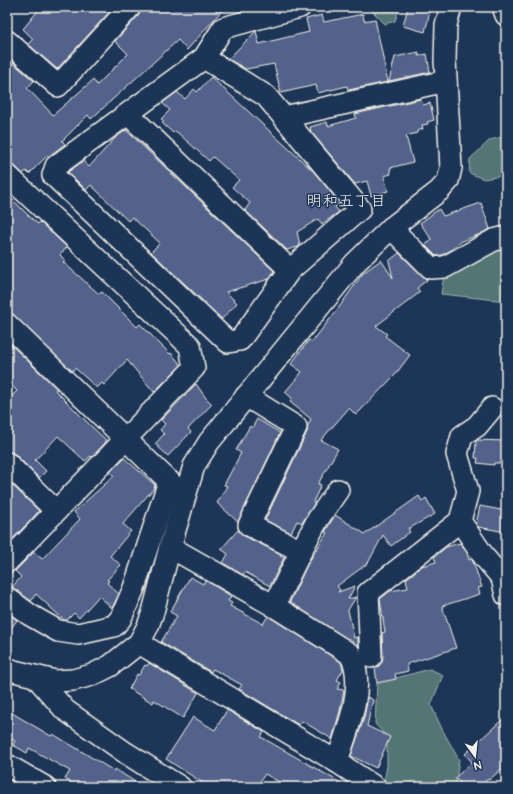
<svg xmlns="http://www.w3.org/2000/svg" width="513" height="794" viewBox="0 0 513 794" font-family="'Architects Daughter','Klee One',sans-serif">
	<style>
		.green { fill: #527474; stroke: #a3b2ae }
		.building { fill: #52628a; stroke: #f4f1e8 }
		.lines { fill: none; stroke-linecap: round; stroke-linejoin: round }
		.street-casing { stroke: #f4f1e8; stroke-width: 24 }
		.street { stroke: #1d3557; stroke-width: 21 }
		.labels { text-anchor: middle; stroke-width: 3; stroke-linejoin: round; paint-order: stroke }
		.neighbourhood-label { font-size: 16px; fill: #f4f1e8; stroke: #1d3557 }
	</style>
	<rect width="100%" height="100%" fill="#1d3557"/>
	<filter id="ink" filterUnits="userSpaceOnUse"><feTurbulence type="fractalNoise" baseFrequency=".025" numOctaves="2"/><feDisplacementMap in="SourceGraphic" scale="8" xChannelSelector="R" yChannelSelector="G"/><feConvolveMatrix kernelMatrix="1 2 1 2 8 2 1 2 1" color-interpolation-filters="sRGB"/></filter>
	<g filter="url(#ink)">
		<g class="green">
			<path d="M368,7H400L395,21L385,24Z"/>
			<path d="M506,136V175L484,179L469,173L470,159L490,140Z"/>
			<path d="M506,244V301L441,294L444,275Z"/>
			<path d="M430,669L443,675L431,705L442,729L459,760L455,787H383L387,766V737L375,724L377,683Z"/>
		</g>
		<g class="building">
			<path d="M41,7H114L57,69L28,44L33,39L23,29Z"/>
			<path d="M142,7H225L187,50L178,40L91,119L88,115L62,141L65,144L49,156L48,155L29,174L26,171L23,174L15,166L7,163V68L12,62L34,81L27,88L53,115L93,80L97,85L128,54L115,41L139,15Z"/>
			<path d="M408,7H431L425,32L403,26Z"/>
			<path d="M363,14L364,21L375,19L388,82L348,90L347,86L318,93L316,85L281,93L274,64L246,69L228,59L256,31L259,44L309,32L306,19L322,15L324,22Z"/>
			<path d="M419,52L418,56L427,54L430,72L389,81L395,57Z"/>
			<path d="M211,77L313,171L340,203L335,207L339,212L322,224L318,219L297,232L300,245L298,247L287,250L245,210L250,203L232,187L239,180L213,157L209,161L178,133L175,131L173,133L162,123L164,121L161,119L170,110L162,103L177,92L185,99L194,89L197,92Z"/>
			<path d="M421,99L423,105L430,103L434,120L427,122L428,124L422,125L423,129L417,131V133L406,136L413,162L390,168L391,174L384,176L388,191L371,196L367,181L355,184L311,132L310,127L327,122L328,126L356,118L355,114Z"/>
			<path d="M126,130L274,271L269,279L226,292L237,303L222,319L151,252L160,243L132,217L128,221L91,185L86,190L68,172L83,161L89,167L115,138Z"/>
			<path d="M7,194L29,216L38,224L40,222L67,247L60,255L65,260L63,262L99,294L102,292L137,327L140,324L170,354L171,353L181,365L154,392L127,360L104,385L102,383L97,388L75,368L72,371L7,309Z"/>
			<path d="M481,203L490,229L478,235L462,241L451,250L442,255L436,256L425,245L432,240L420,223L439,209L443,216Z"/>
			<path d="M399,253L427,280L417,288L420,292L406,303L376,326L387,334L385,336L410,355L395,375L356,415L349,408L321,440L338,449L318,484L321,485L313,502L315,503L302,523L297,521L291,533L265,520L307,432L308,425L311,419L290,402L292,398L285,392L302,372L291,364L309,340L312,342L340,306L363,273L381,260L393,278L389,261Z"/>
			<path d="M8,342L57,389L55,390L90,425L106,440L105,441L106,442L92,457L91,456L85,461L58,436L35,460L46,471L39,478L15,454L7,451V401L17,391L7,381V343Z"/>
			<path d="M196,384L206,398L212,404L188,429L191,432L168,456L155,444L164,434L160,430L165,424L161,420Z"/>
			<path d="M257,419L280,433L238,522L217,503L227,486L224,485L241,453L236,450L250,426L252,428Z"/>
			<path d="M477,440L506,441V463H494V465L477,463L478,458H475L476,441Z"/>
			<path d="M124,458L155,485L154,488L123,524L131,531L110,556L121,565L107,580L109,581L107,583L119,594L112,608L99,596L79,618L74,613L67,620H64L36,594L31,601L12,587L21,577L15,571L34,552L42,559L80,519L74,512L114,476L110,472Z"/>
			<path d="M7,480L39,511L7,545Z"/>
			<path d="M419,496L422,501L426,498L435,514L408,529L410,532L391,546L383,535L368,563L337,586L340,590L338,592L355,586L348,599L356,597L348,610L354,638L358,637V646L290,602L307,565L327,533L325,532L335,515L365,534Z"/>
			<path d="M480,506L506,511V532L478,527L476,524Z"/>
			<path d="M238,530L244,536L281,554L280,556L284,558L270,586L245,572L243,575L223,563L228,554L221,549Z"/>
			<path d="M460,543L467,553L469,560L472,559L473,562L482,587L478,588L480,594L442,606L456,648L407,664L408,671L395,674L396,679L377,683L375,668L378,667L382,662L383,656L382,633L385,632L380,599L390,591L408,588L406,579L422,566L436,562L434,557L446,547Z"/>
			<path d="M190,577L203,584L205,580L231,596L228,601L232,603L230,606L263,624L268,616L341,662L343,670L337,680L341,682L337,689L344,690L340,711L332,739L302,721L299,725L239,689L242,685L213,669L211,672L161,642L177,616L170,612Z"/>
			<path d="M7,613L17,620L7,634Z"/>
			<path d="M149,663L198,693L183,718L154,700L153,703L129,689L137,674L139,675L145,665L147,666Z"/>
			<path d="M368,697L373,700L367,726L390,737L376,768L351,756L364,718Z"/>
			<path d="M7,710L51,736L53,734L114,771L115,769L143,787H79L65,779L70,771L29,748L27,753L13,745L15,741L7,736Z"/>
			<path d="M227,710L264,732L261,737L348,787H288L265,774L256,787H209L166,759L193,717L215,730Z"/>
			<path d="M506,716V765L489,780L488,779L479,787H464L455,778L472,762L465,754Z"/>
		</g>
		<g class="lines">
			<g class="street-casing">
				<g id="street">
					<path d="M503,7L506,15"/>
					<path d="M7,41L58,86L130,7"/>
					<path d="M204,58L56,166L53,175L228,342L240,340L290,270L360,209L266,96L204,58L223,28L300,7"/>
					<path d="M128,114L290,270"/>
					<path d="M284,117L446,81"/>
					<path d="M7,175L190,346L194,368L7,562"/>
					<path d="M391,228L431,268L445,267L494,240L506,237"/>
					<path d="M7,324L179,491"/>
					<path d="M246,396L296,427L249,525L301,551L274,606"/>
					<path d="M492,408L477,426L462,436L457,454L468,491L460,521L485,558L502,578L506,595"/>
					<path d="M7,463L56,511"/>
					<path d="M170,547L274,606L350,654C352,658 354,662 355,666C362,697 346,732 337,762"/>
					<path d="M301,551L318,519L338,490"/>
					<path d="M7,598L30,615L58,631L78,634L114,626L121,618L134,588L169,481"/>
					<path d="M139,643L337,762L375,787"/>
					<path d="M371,657L368,593L460,521"/>
					<path d="M7,668L14,671L55,681L73,680L92,675L110,666L139,643L148,626L153,612L170,547L194,466L209,442L355,263L391,228L439,191L448,181L451,168L445,60L446,25L451,7"/>
					<path d="M36,677L65,710L126,753L180,787"/>
					<path d="M7,765L45,787"/>
				</g>
			</g>
			<use href="#street" class="street"/>
		</g>
	</g>
	<g class="labels">
		<g class="neighbourhood-label">
			<text x="346" y="206">明和五丁目</text>
		</g>
	</g>
	<rect width="513" height="794" fill="none" stroke="#1d3557" stroke-width="24"/>
	<rect x="12" y="12" width="489" height="770" fill="none" stroke="#f4f1e8" stroke-width="1.5" filter="url(#ink)"/>
	<g transform="translate(475 756) rotate(165)" stroke="#1d3557" stroke-width="3" paint-order="stroke">
	<path d="M0-3L7 15L0 10L-7 15Z" fill="#f4f1e8"/>
	<text y="-6" font-size="11" font-weight="bold" text-anchor="middle" fill="#f4f1e8">N</text>
	</g>
</svg>
